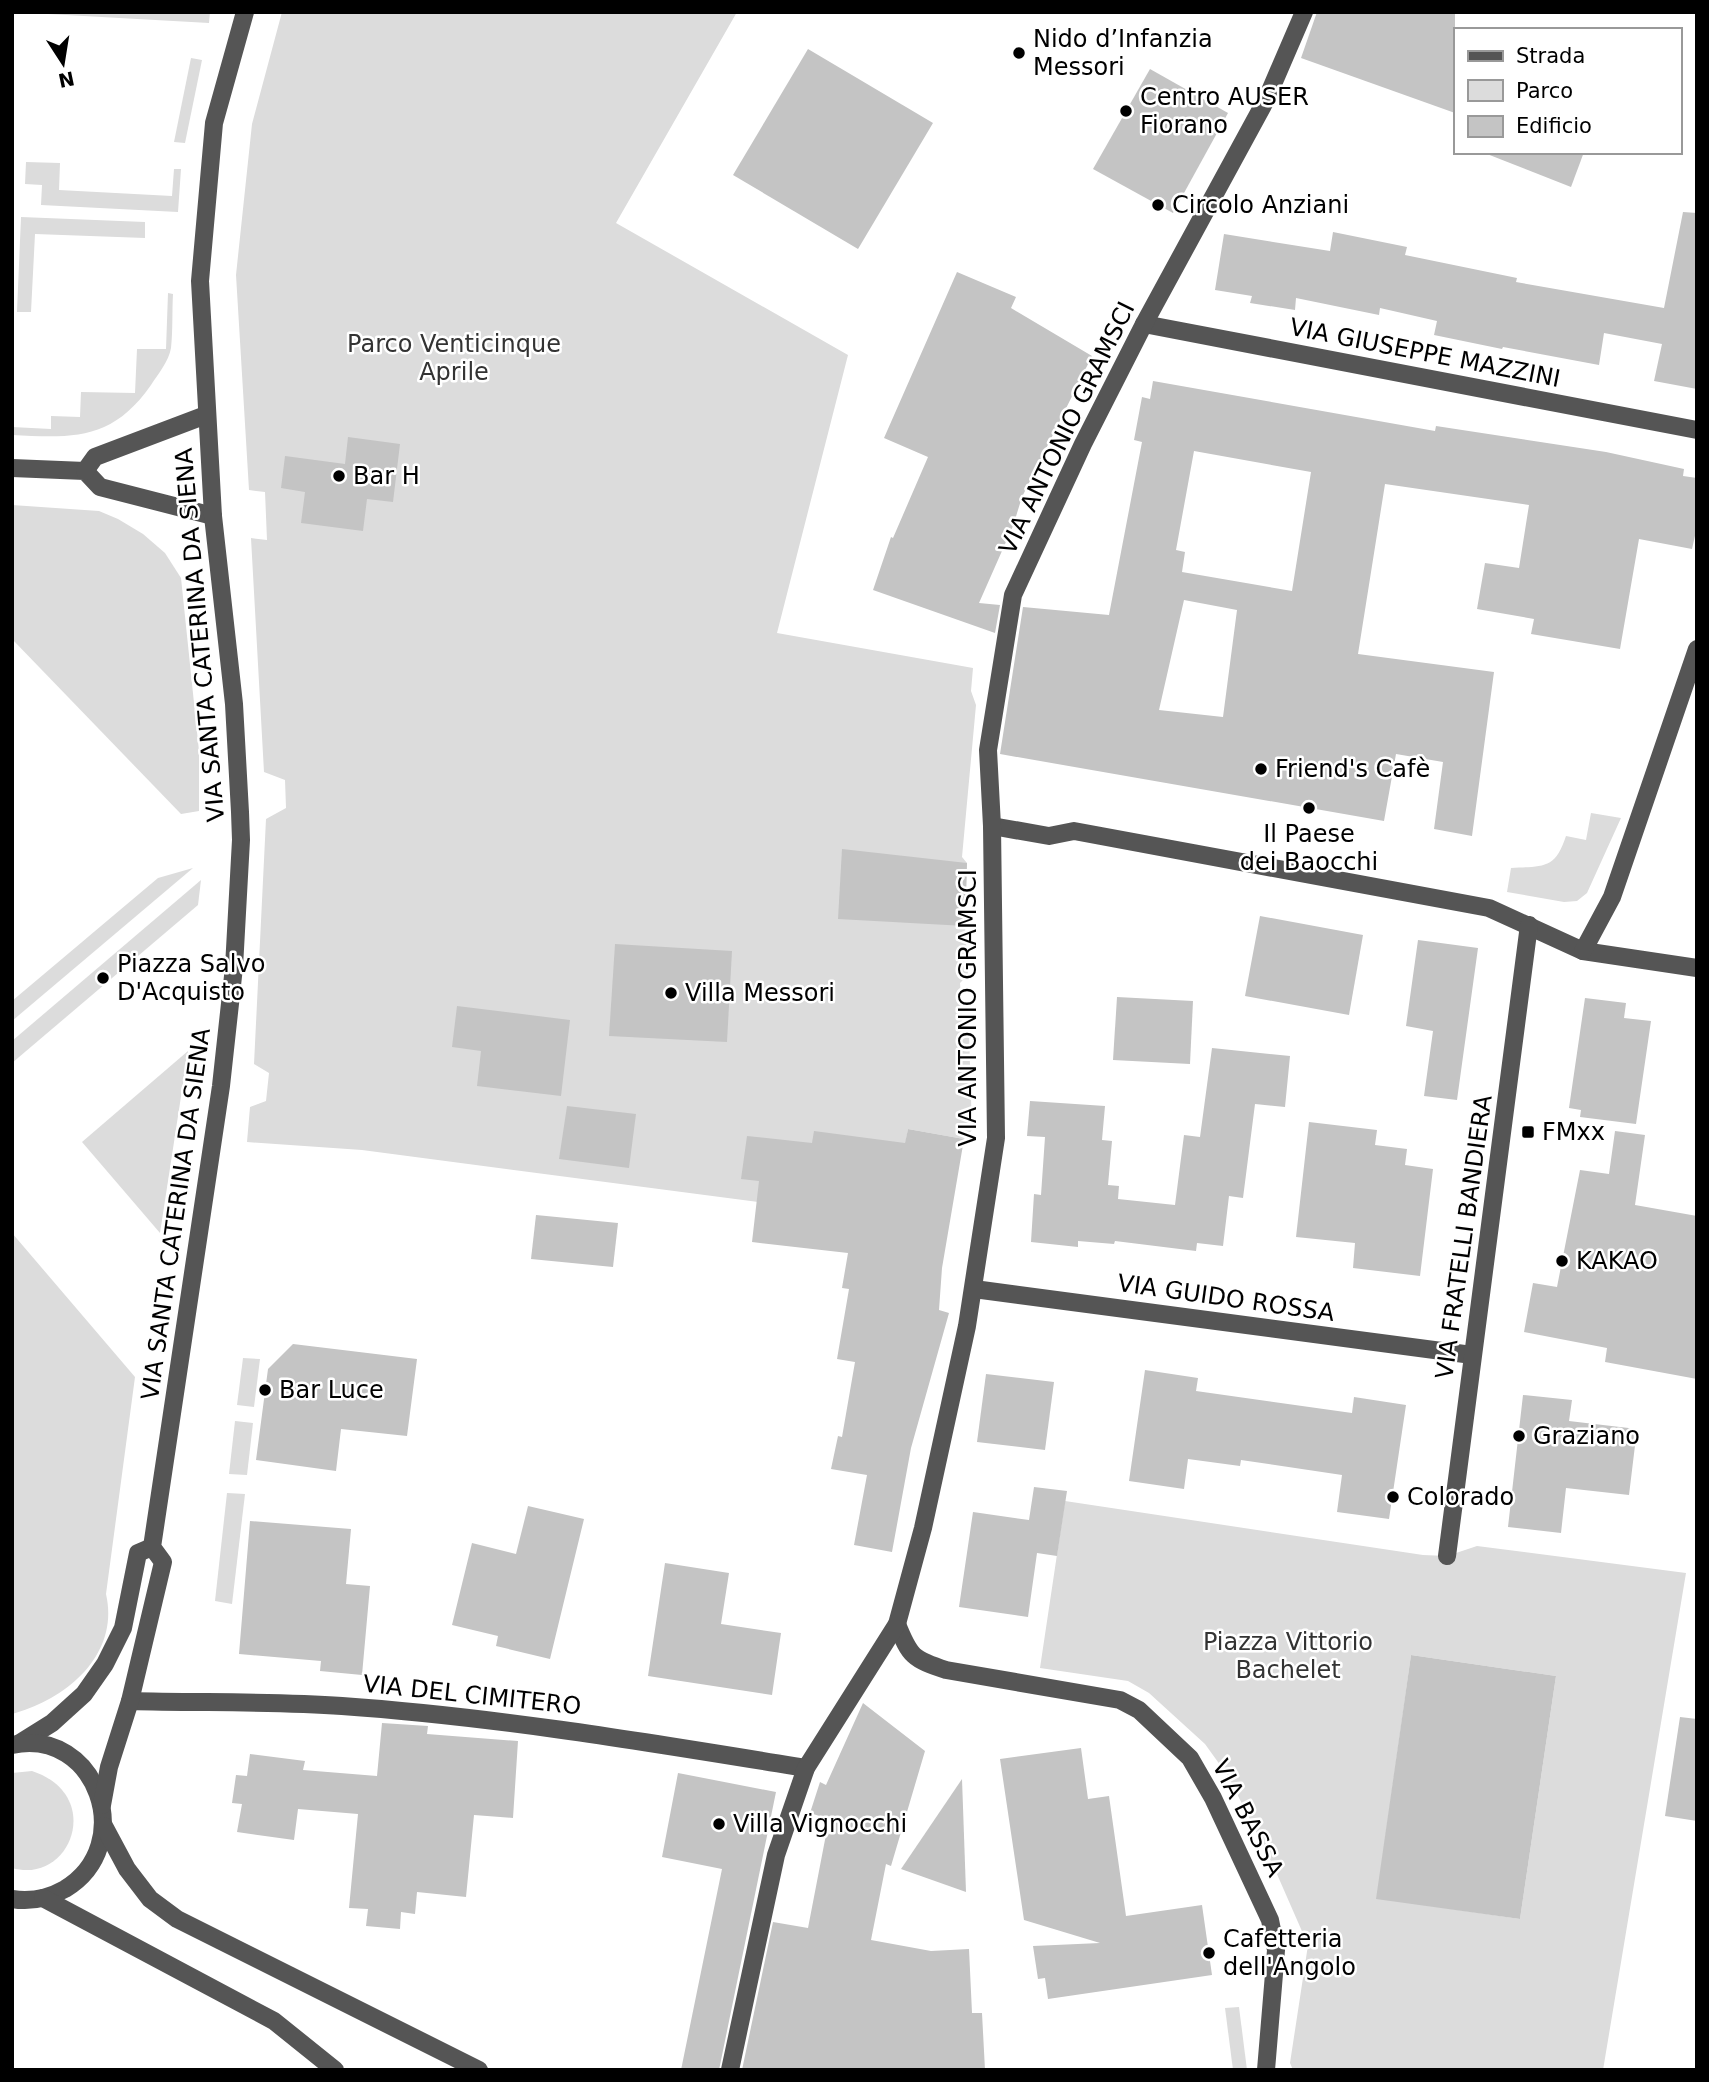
<svg xmlns="http://www.w3.org/2000/svg" width="1709" height="2082" viewBox="0 0 1709 2082" font-family="'DejaVu Sans',sans-serif">
	<style>
		.green { fill: #dcdcdc; fill-rule: evenodd }
		.building { fill: #c4c4c4; fill-rule: evenodd }
		.lines { fill: none; stroke-linecap: round; stroke-linejoin: round }
		.minor { stroke: #555; stroke-width: 18 }
		.poi-dot { fill: #000; stroke: #fff; stroke-width: 2.5 }
		.labels { text-anchor: middle; stroke-width: 5; stroke-linejoin: round; paint-order: stroke }
		.poi-label { font-size: 24px; fill: #000; stroke: #fff; text-anchor: start }
		.park-label { font-size: 24px; fill: #333; stroke: #fff }
		.street-label { font-size: 24px; fill: #000; stroke: #fff }
	</style>
	<rect width="100%" height="100%" fill="#fff"/>
	<g class="green">
		<path d="M12,12H210L209,23Z"/>
		<path d="M282,12H737L616,223L848,355L777,633L973,668L971,691L976,705L962,857L967,863L965,926L968,975L960,983L963,1023L969,1033L972,1130L964,1139L908,1129L901,1167L803,1208L362,1150L247,1142L250,1107L266,1101L269,1073L254,1064L266,819L286,808L285,780L264,772L251,538L267,540L265,492L249,490L236,275L252,124Z"/>
		<path d="M191,58L202,60L185,143L174,142Z"/>
		<path d="M26,162L60,163L59,190L172,196L174,169H181L178,212L41,205L42,185L25,184Z"/>
		<path d="M21,217L145,222V238L35,234L31,312H17Z"/>
		<path d="M168,293L173,294C172,311 173,330 171,348C169,361 158,374 151,385C112,441 72,438 12,435V427L51,429V416L80,417L81,392L135,393L137,349H166Z"/>
		<path d="M12,505L99,511L118,519L143,534L165,553L181,578L199,751V811L181,814L12,639Z"/>
		<path d="M1591,813L1621,818L1587,893L1577,901L1564,902L1507,892L1511,868C1543,866 1555,870 1566,836L1586,840Z"/>
		<path d="M193,868L12,1021V1001L158,878Z"/>
		<path d="M201,880L198,905L12,1063V1041Z"/>
		<path d="M188,1051L160,1233L82,1142Z"/>
		<path d="M12,1233L135,1377L106,1594C120,1655 66,1700 12,1714Z"/>
		<path d="M243,1358L260,1359L254,1407L237,1405Z"/>
		<path d="M235,1421L253,1423L247,1475L229,1474Z"/>
		<path d="M227,1493L245,1494L232,1604L215,1601Z"/>
		<path d="M1065,1501L1423,1555L1447,1556L1477,1546L1686,1573L1603,2070H1293L1290,2063L1308,1945L1273,1865L1228,1776L1205,1744L1149,1693L1128,1681L1040,1668ZM1411,1655L1556,1676L1520,1919L1377,1898Z"/>
		<path d="M32,1771C105,1795 71,1885 12,1868V1773Z"/>
		<path d="M1239,2007L1247,2070H1233L1225,2008Z"/>
	</g>
	<g class="building">
		<path d="M1317,12H1455V113L1301,58Z"/>
		<path d="M808,49L933,123L858,249L733,175Z"/>
		<path d="M1150,69L1228,113L1173,213L1093,169Z"/>
		<path d="M1488,152H1584L1571,187L1487,154Z"/>
		<path d="M1683,212L1697,213V389L1654,381L1662,344L1604,333L1599,365L1503,347L1502,349L1434,335L1437,321L1380,308L1379,315L1296,298L1295,310L1250,303L1252,296L1215,290L1224,234L1330,251L1333,232L1407,247L1405,255L1517,278L1516,282L1664,308Z"/>
		<path d="M957,272L1016,297L1011,308L1092,356L1022,497L1013,526L979,603L1000,605L995,633L873,590L891,537L893,538L928,457L884,438Z"/>
		<path d="M1153,381L1435,431L1436,426L1606,452L1684,469L1683,476L1697,478V527L1692,549L1639,539L1620,649L1531,634L1534,619L1477,609L1485,563L1519,568L1529,505L1385,484L1358,654L1494,672L1472,836L1434,829L1443,762L1396,754L1384,821L1000,754L1023,607L1109,615L1142,442L1134,440L1142,397L1150,399ZM1194,451L1311,472L1292,591L1182,572L1185,552L1176,550ZM1184,600L1237,610L1223,717L1159,710Z"/>
		<path d="M348,437L400,444L393,502L367,499L363,531L301,523L305,492L281,488L285,456L345,464Z"/>
		<path d="M842,849L967,863L965,926L838,919Z"/>
		<path d="M1260,916L1363,935L1349,1015L1245,996Z"/>
		<path d="M1418,940L1478,948L1457,1100L1424,1096L1433,1031L1406,1026Z"/>
		<path d="M615,944L732,951L727,1042L609,1036Z"/>
		<path d="M1117,997L1193,1001L1190,1064L1113,1060Z"/>
		<path d="M1585,998L1626,1003L1624,1018L1651,1021L1636,1124L1580,1117L1581,1110L1569,1108Z"/>
		<path d="M457,1006L570,1020L561,1096L477,1086L481,1051L452,1047Z"/>
		<path d="M1212,1048L1290,1056L1285,1107L1255,1104L1243,1198L1229,1196L1223,1246L1197,1243L1196,1251L1115,1241L1114,1244L1078,1241V1247L1031,1242L1034,1194L1041,1195L1045,1137L1027,1136L1030,1101L1105,1106L1102,1140L1112,1141L1108,1185L1119,1186L1118,1199L1175,1205L1184,1135L1200,1137Z"/>
		<path d="M567,1106L636,1114L629,1168L559,1159Z"/>
		<path d="M1309,1122L1377,1130L1375,1145L1407,1149L1405,1165L1433,1169L1420,1276L1353,1268L1355,1243L1296,1237Z"/>
		<path d="M908,1129L964,1139L942,1268L939,1310L949,1313L911,1448L892,1552L854,1545L867,1475L831,1469L838,1436L842,1437L855,1362L837,1359L849,1289L842,1288L848,1253L752,1242L759,1181L741,1179L747,1136L812,1143L814,1131L905,1143Z"/>
		<path d="M1615,1131L1645,1135L1635,1205L1697,1216V1379L1605,1362L1607,1348L1524,1332L1533,1283L1557,1287L1580,1170L1609,1174Z"/>
		<path d="M536,1215L618,1223L613,1267L531,1259Z"/>
		<path d="M293,1344L417,1359L407,1436L341,1429L336,1471L256,1460L268,1369Z"/>
		<path d="M1145,1370L1198,1378L1196,1391L1352,1413L1354,1397L1406,1405L1389,1519L1337,1512L1342,1475L1241,1460L1240,1466L1188,1459L1184,1489L1129,1481Z"/>
		<path d="M986,1374L1054,1382L1045,1450L977,1442Z"/>
		<path d="M1523,1395L1572,1400L1569,1421L1637,1429L1629,1495L1566,1488L1561,1533L1508,1527Z"/>
		<path d="M1034,1487L1067,1491L1057,1556L1037,1553L1028,1617L959,1607L973,1512L1029,1520Z"/>
		<path d="M528,1506L584,1519L550,1659L496,1646L498,1636L452,1625L472,1543L516,1554Z"/>
		<path d="M250,1521L351,1529L346,1584L370,1586L362,1675L320,1671L321,1661L239,1654Z"/>
		<path d="M665,1563L729,1573L721,1624L781,1633L772,1695L648,1676Z"/>
		<path d="M1411,1655L1556,1676L1520,1919L1376,1899Z"/>
		<path d="M863,1703L925,1751L891,1866L886,1864L871,1940L931,1951L969,1949L972,2013H982L985,2070H742L773,1922L808,1928L829,1819L810,1813L820,1782L826,1785Z"/>
		<path d="M1680,1717L1697,1719V1821L1665,1816Z"/>
		<path d="M382,1723L428,1726L427,1734L518,1741L513,1818L474,1815L466,1897L417,1892L415,1914L401,1912L400,1929L366,1926L368,1909L349,1908L358,1814L298,1809L294,1840L237,1832L242,1804L232,1803L236,1775L247,1776L250,1754L305,1761L303,1770L377,1776Z"/>
		<path d="M1081,1748L1088,1799L1109,1796L1126,1916L1202,1905L1212,1975L1048,1999L1045,1978L1038,1979L1033,1946L1100,1943L1024,1920L1000,1759Z"/>
		<path d="M678,1773L776,1792L719,2070H681L722,1869L662,1857Z"/>
		<path d="M962,1779L966,1892L901,1869Z"/>
	</g>
	<g class="lines">
		<g class="minor">
			<path d="M1144,324L1697,430"/>
			<path d="M12,468L85,471L100,487L213,516"/>
			<path d="M85,471L95,457L206,415"/>
			<path d="M992,826L1049,836L1074,831L1489,908L1583,951L1697,968"/>
			<path d="M1583,951L1612,897L1697,649"/>
			<path d="M974,1289L1472,1355"/>
			<path d="M1447,1556L1529,925"/>
			<path d="M897,1624C910,1657 913,1659 946,1670L1120,1700L1139,1710L1190,1758L1213,1798L1270,1920L1276,1950L1266,2070"/>
			<path d="M130,1701C200,1703 272,1701 342,1706C498,1717 652,1743 806,1768"/>
			<path d="M20,1743L52,1723L84,1694L105,1664L123,1628L138,1553L152,1547"/>
			<path d="M12,1745C97,1727 138,1845 65,1889C49,1898 30,1902 12,1899"/>
			<path d="M102,1805L109,1767L130,1701L163,1562L152,1547L221,1086L234,967L241,840L240,812L234,704L213,516L200,281L214,123L245,12"/>
			<path d="M104,1826L127,1869L150,1899L177,1919L479,2070"/>
			<path d="M43,1898L274,2021L335,2070"/>
			<path d="M730,2070L776,1855L806,1768L897,1624L923,1528L967,1326L996,1138L992,826L988,750L1013,595L1083,444L1144,324L1267,98L1304,12"/>
		</g>
	</g>
	<g class="poi-dot">
		<circle cx="1019" cy="53" r="7"/>
		<circle cx="1126" cy="111" r="7"/>
		<circle cx="1158" cy="205" r="7"/>
		<circle cx="339" cy="476" r="7"/>
		<circle cx="1261" cy="769" r="7"/>
		<circle cx="1309" cy="808" r="7"/>
		<circle cx="103" cy="978" r="7"/>
		<circle cx="671" cy="993" r="7"/>
		<rect x="1521" y="1125" width="14" height="14" rx="3.5"/>
		<circle cx="1562" cy="1261" r="7"/>
		<circle cx="265" cy="1390" r="7"/>
		<circle cx="1519" cy="1436" r="7"/>
		<circle cx="1393" cy="1497" r="7"/>
		<circle cx="719" cy="1824" r="7"/>
		<circle cx="1209" cy="1953" r="7"/>
	</g>
	<g class="labels">
		<g class="poi-label">
			<text x="1033" y="47">Nido d’Infanzia<tspan x="1033" dy="28">Messori</tspan></text>
			<text x="1140" y="105">Centro AUSER<tspan x="1140" dy="28">Fiorano</tspan></text>
			<text x="1172" y="213">Circolo Anziani</text>
			<text x="353" y="484">Bar H</text>
			<text x="1275" y="777">Friend's Cafè</text>
			<text x="1309" y="842" text-anchor="middle">Il Paese<tspan x="1309" dy="28">dei Baocchi</tspan></text>
			<text x="117" y="972">Piazza Salvo<tspan x="117" dy="28">D'Acquisto</tspan></text>
			<text x="685" y="1001">Villa Messori</text>
			<text x="1542" y="1140">FMxx</text>
			<text x="1576" y="1269">KAKAO</text>
			<text x="279" y="1398">Bar Luce</text>
			<text x="1533" y="1444">Graziano</text>
			<text x="1407" y="1505">Colorado</text>
			<text x="733" y="1832">Villa Vignocchi</text>
			<text x="1223" y="1947">Cafetteria<tspan x="1223" dy="28">dell'Angolo</tspan></text>
		</g>
		<g class="park-label">
			<text x="454" y="352">Parco Venticinque<tspan x="454" dy="28">Aprile</tspan></text>
			<text x="1288" y="1650">Piazza Vittorio<tspan x="1288" dy="28">Bachelet</tspan></text>
		</g>
		<g class="street-label">
			<text transform="translate(1425 353) rotate(11)" y="8">VIA GIUSEPPE MAZZINI</text>
			<text transform="translate(1067 428) rotate(-64)" y="8">VIA ANTONIO GRAMSCI</text>
			<text transform="translate(200 635) rotate(-95)" y="8">VIA SANTA CATERINA DA SIENA</text>
			<text transform="translate(968 1008) rotate(-90)" y="8">VIA ANTONIO GRAMSCI</text>
			<text transform="translate(176 1214) rotate(-82)" y="8">VIA SANTA CATERINA DA SIENA</text>
			<text transform="translate(1464 1237) rotate(-82)" y="8">VIA FRATELLI BANDIERA</text>
			<text transform="translate(1226 1298) rotate(8)" y="8">VIA GUIDO ROSSA</text>
			<text transform="translate(472 1695) rotate(6)" y="8">VIA DEL CIMITERO</text>
			<text transform="translate(1248 1818) rotate(63)" y="8">VIA BASSA</text>
		</g>
	</g>
	<rect width="1709" height="2082" fill="none" stroke="#000000" stroke-width="28"/>
	<rect x="1454" y="28" width="228" height="126" fill="#ffffff" stroke="#999999" stroke-width="2"/>
	<rect x="1468" y="51" width="35" height="10" fill="#555555" stroke="#999999" stroke-width="2"/>
	<text x="1516" y="63" font-size="21" fill="#000000">Strada</text>
	<rect x="1468" y="80" width="35" height="21" fill="#dcdcdc" stroke="#999999" stroke-width="2"/>
	<text x="1516" y="98" font-size="21" fill="#000000">Parco</text>
	<rect x="1468" y="116" width="35" height="21" fill="#c4c4c4" stroke="#999999" stroke-width="2"/>
	<text x="1516" y="133" font-size="21" fill="#000000">Edificio</text>
	<g transform="translate(63 63) rotate(168)" stroke="#ffffff" stroke-width="5" paint-order="stroke">
	<path d="M0-5L12 26L0 18L-12 26Z" fill="#000000"/>
	<text y="-10" font-size="19" font-weight="bold" text-anchor="middle" fill="#000000">N</text>
	</g>
</svg>
